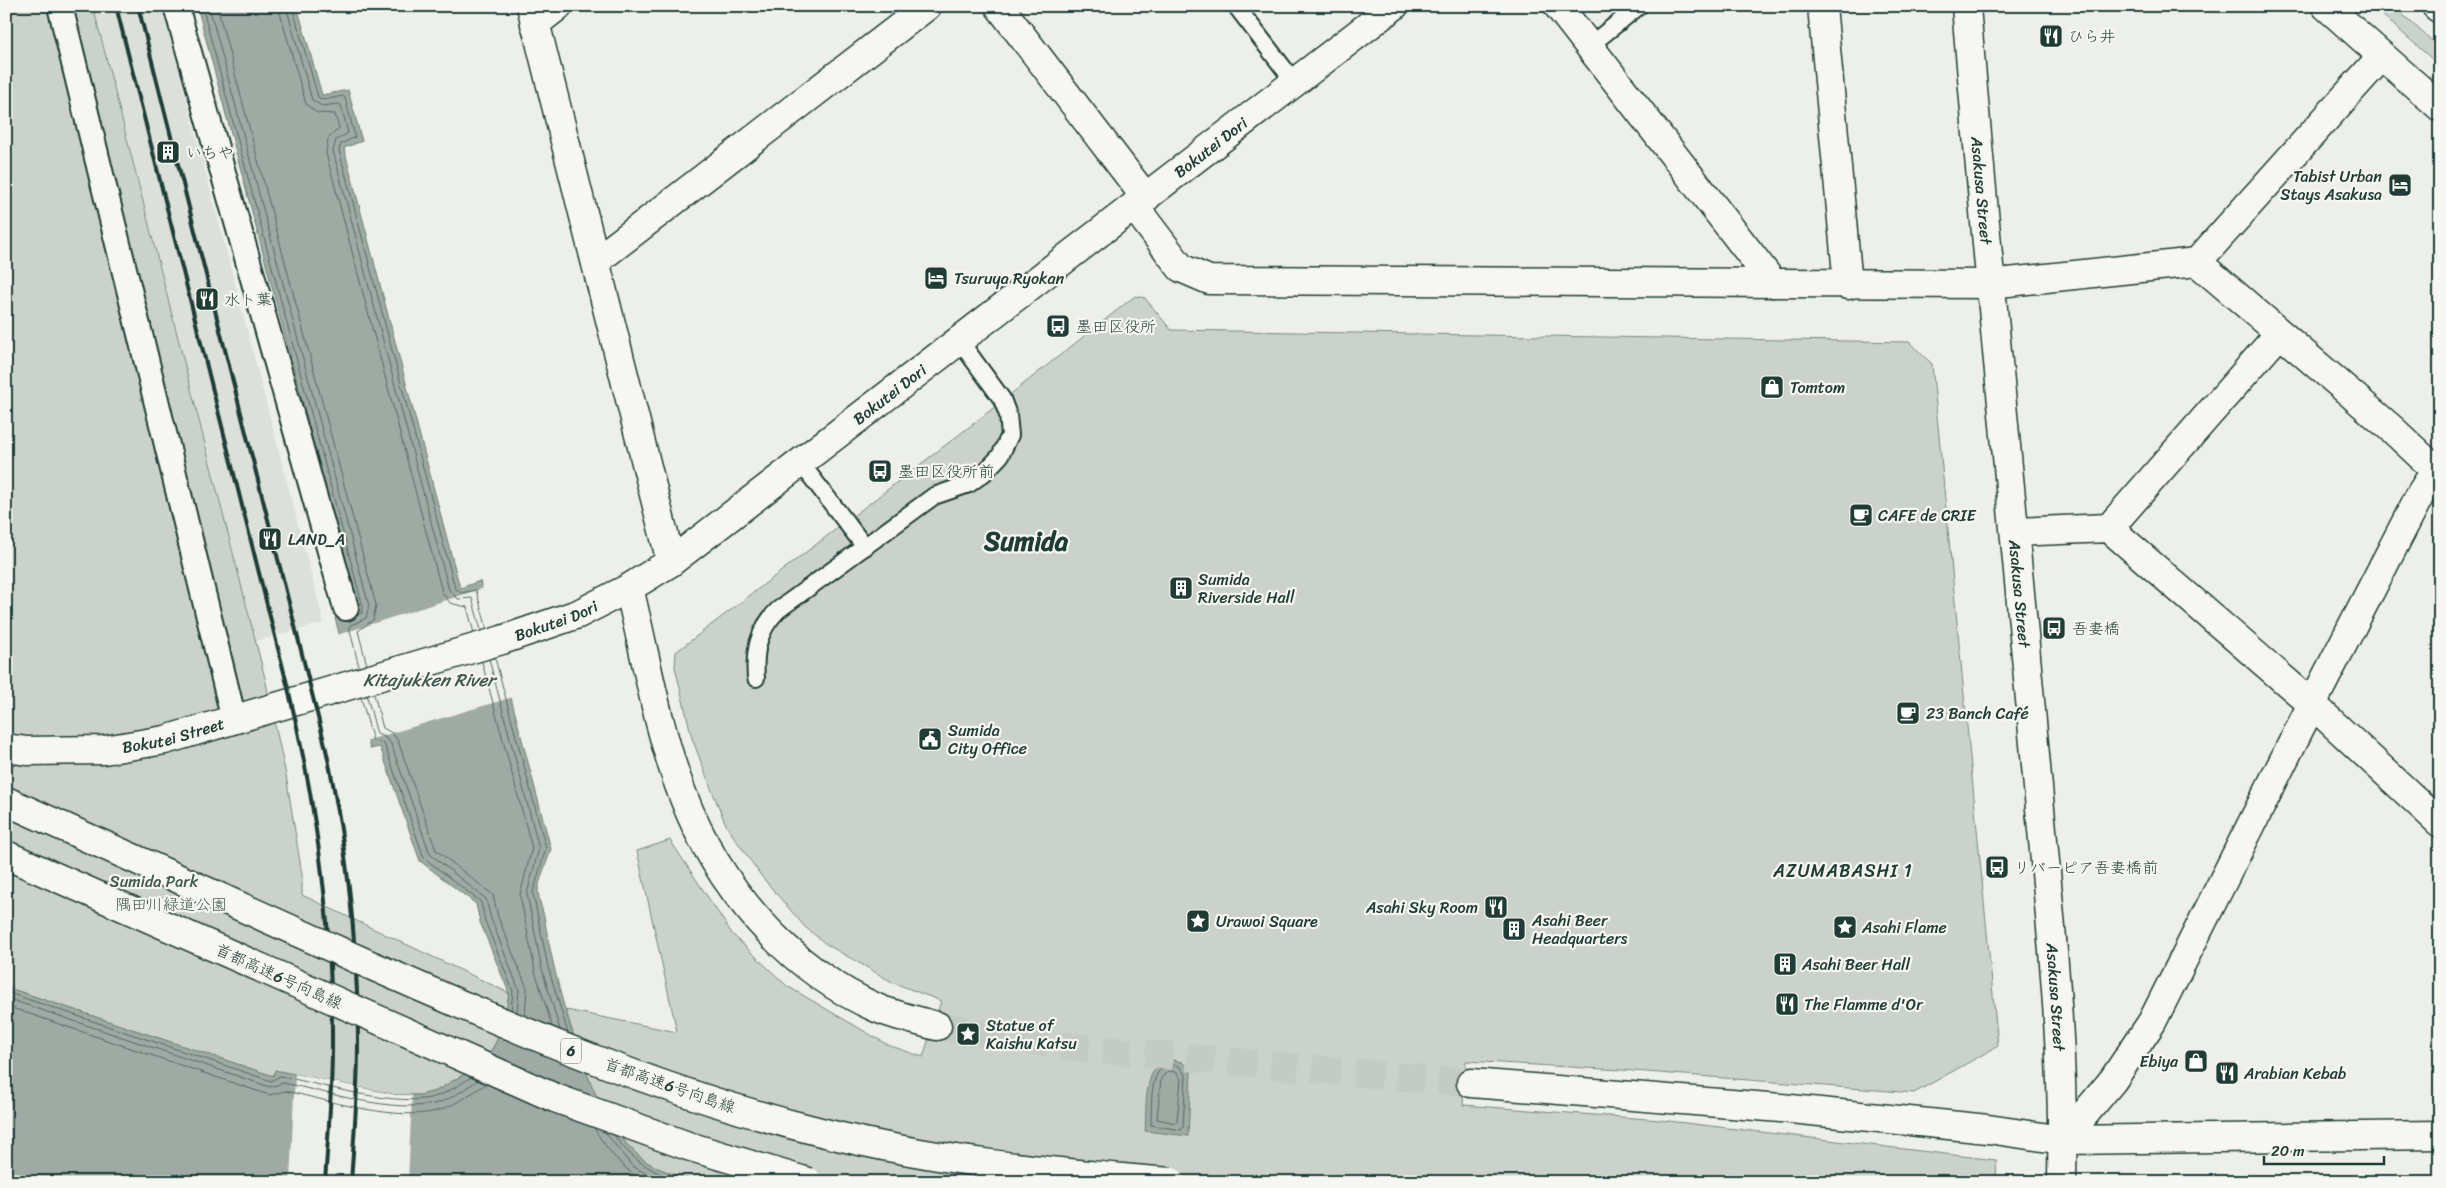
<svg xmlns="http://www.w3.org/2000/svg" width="2446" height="1188" viewBox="0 0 2446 1188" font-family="Sriracha,'Klee One',sans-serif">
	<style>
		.built { fill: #dce0db }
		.green { fill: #cbd2cc; stroke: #758880 }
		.water { fill: #9faaa4; stroke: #6c7e77 }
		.pier { fill: #edefea }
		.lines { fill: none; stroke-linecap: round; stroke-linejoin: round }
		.shore { stroke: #526961; stroke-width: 1 }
		.tertiary-tunnel { stroke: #c4cbc6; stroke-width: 28; stroke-dasharray: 28 14; stroke-linecap: butt }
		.service-casing { stroke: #1f3d34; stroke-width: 20 }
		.pedestrian-casing { stroke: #1f3d34; stroke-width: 28 }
		.minor-casing { stroke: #1f3d34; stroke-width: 31 }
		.tertiary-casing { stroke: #1f3d34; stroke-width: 31 }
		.secondary-casing { stroke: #1f3d34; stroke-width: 31 }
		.service { stroke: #f6f6f2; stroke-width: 16 }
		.pedestrian { stroke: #f6f6f2; stroke-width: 24 }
		.minor { stroke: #f6f6f2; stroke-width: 28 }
		.tertiary { stroke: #f6f6f2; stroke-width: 28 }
		.secondary { stroke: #f6f6f2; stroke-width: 28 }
		.rail { stroke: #1f3d34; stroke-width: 4 }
		.motorway-bridge-casing { stroke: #1f3d34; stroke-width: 31; stroke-linecap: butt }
		.motorway-bridge { stroke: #f6f6f2; stroke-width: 28 }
		.labels { text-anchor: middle; stroke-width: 4.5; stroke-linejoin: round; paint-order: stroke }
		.shield { fill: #f6f6f2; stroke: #60746d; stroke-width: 1 }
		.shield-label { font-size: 15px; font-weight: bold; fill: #1f3d34 }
		.poi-label { font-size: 16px; fill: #1f3d34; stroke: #f6f6f2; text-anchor: start }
		.street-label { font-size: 16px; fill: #1f3d34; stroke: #f6f6f2 }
		.park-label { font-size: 16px; fill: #415b52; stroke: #f6f6f2 }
		.water-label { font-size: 18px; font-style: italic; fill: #3f5850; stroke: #f6f6f2 }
		.neighbourhood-label { font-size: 18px; letter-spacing: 1px; fill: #1f3d34; stroke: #f6f6f2 }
		.town-label { font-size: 26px; font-weight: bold; fill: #1f3d34; stroke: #f6f6f2 }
	</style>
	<rect width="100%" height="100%" fill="#edefea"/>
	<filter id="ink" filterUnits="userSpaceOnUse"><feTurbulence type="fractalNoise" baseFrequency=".02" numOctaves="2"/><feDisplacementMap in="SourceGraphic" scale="10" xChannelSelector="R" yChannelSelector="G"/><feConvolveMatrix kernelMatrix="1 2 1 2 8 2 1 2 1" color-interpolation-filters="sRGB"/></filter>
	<g filter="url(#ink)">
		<path class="built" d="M94,6H162L324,623L256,641Z"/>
		<g class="green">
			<path d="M6,6H93L265,678L286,775L302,875V895L509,993L506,1013L496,1042L485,1062L436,1091L420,1095H396L275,1071L273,1076L6,987Z"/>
			<path d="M2372,6H2393L2440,48V66Z"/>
			<path d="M1135,296L1145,298L1171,330L1909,342L1932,364L1998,1046L1914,1093L1621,1070L1466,1061L1463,1105L1660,1120L1996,1160L1997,1182H696C677,1175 655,1170 640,1157C599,1122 581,1059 566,1010L677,1032L637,851L670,840L733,935L787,986L888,1045L923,1057L941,1001L894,983L826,944L805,927L762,877L727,827L710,786L692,738L675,667L676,652L973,424Z"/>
		</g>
		<g class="water">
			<path d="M197,6H297L322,95L348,90L362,141L344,148L460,588L480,581L551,849C548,860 538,882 538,892C539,902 544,913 545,922C556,986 588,1116 640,1157C656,1170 677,1175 696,1182H6V987L273,1076L275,1070L396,1095H420L436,1091L484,1062L496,1042L506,1013L509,993L480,922L476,904L420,861L380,747L370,749L335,618L358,609Z"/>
			<path d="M1168,1059L1182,1062L1191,1072L1188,1136L1145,1131C1147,1108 1142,1068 1168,1059Z"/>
		</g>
		<g class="pier">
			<path d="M484,588L513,697L365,741L337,635Z"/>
			<path d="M295,1074L396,1095H412L408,1182H290Z"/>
		</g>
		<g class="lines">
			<g class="shore">
				<path d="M202,6L363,607L362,613L356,616"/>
				<path d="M209,6L369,606L366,618L349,626L359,667"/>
				<path d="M217,6L376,605L373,620L358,631L367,665"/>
				<path d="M278,6L306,104L317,113L335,114L339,128L328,139L326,153L442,592L450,603L467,607L474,633"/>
				<path d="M286,6L312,100L322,106L338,104L341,105L348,133L336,140L333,151L449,590L458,599L472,598L481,630"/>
				<path d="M292,6L318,97L323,100L343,96L345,98L355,137L341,144L339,150L455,588L461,593L476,590L487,629"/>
				<path d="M495,658L546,848L533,893L548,967L568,1033"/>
				<path d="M489,659L539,848L527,894L542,969L560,1030"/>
				<path d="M482,662L532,848L520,895L535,971L552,1026"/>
				<path d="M374,694L383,728L392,733L398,741L436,850L493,895L498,917L527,988L525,1015"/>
				<path d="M367,696L377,734L386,738L391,744L430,854L486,899L491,919L519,990L517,1012"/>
				<path d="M361,697L373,741L382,743L385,746L424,858L481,902L485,921L513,991L511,1010"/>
				<path d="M6,992L271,1081L280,1076C321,1084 400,1109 437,1096C449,1092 461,1084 471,1077"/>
				<path d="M6,998L270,1087L283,1083C328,1092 393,1114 438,1103C452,1099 466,1088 478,1080"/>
				<path d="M6,1006L269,1095L285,1091C328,1100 402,1124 443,1109C458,1103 472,1093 486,1084"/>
				<path d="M1168,1064L1179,1066L1186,1075L1183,1127L1181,1130L1151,1125C1152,1107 1148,1071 1168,1064Z"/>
				<path d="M1168,1071L1176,1072L1181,1079L1177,1120L1175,1123L1157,1119L1161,1079Z"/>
				<path d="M594,1128C607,1150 622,1168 644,1182"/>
				<path d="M605,1132L632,1166L662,1182"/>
				<path d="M614,1135C631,1160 653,1172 680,1182"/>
			</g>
			<path class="tertiary-tunnel" d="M937,1026L1072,1047L1471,1083"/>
			<g class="service-casing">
				<g id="service">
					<path d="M1236,6L1295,83"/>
					<path d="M1589,46L1639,6"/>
					<path d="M800,462L865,547"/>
					<path d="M756,678C754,651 758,630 778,610L934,496L969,484L984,473L1000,456L1010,435L1008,415L1002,399L959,340"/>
				</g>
			</g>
			<g class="pedestrian-casing">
				<g id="pedestrian">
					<path d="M60,6L234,720"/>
					<path d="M176,6L346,608"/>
				</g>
			</g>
			<g class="minor-casing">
				<g id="minor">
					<path d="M999,6L1146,198"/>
					<path d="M1558,6L1773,283"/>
					<path d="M1822,6L1848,285"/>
					<path d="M535,24L558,6"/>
					<path d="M1134,206L1181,268L1209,280L1989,284L2197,262L2382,56"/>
					<path d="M596,261L927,6"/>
					<path d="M2197,262L2393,430L2440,474"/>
					<path d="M2109,528L2279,334"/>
					<path d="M2015,532L2109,528L2312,704L2440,823"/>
				</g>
			</g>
			<g class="tertiary-casing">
				<g id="tertiary">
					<path d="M531,6L671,562"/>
					<path d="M629,588C646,656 657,728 682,793C717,886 787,969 879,1009C897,1016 918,1021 937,1026"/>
					<path d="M1471,1083L1781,1108L1988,1129L2063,1140L2440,1135"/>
					<path d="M2063,1140L2113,1080L2152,1022L2312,704L2421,493L2440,463"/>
				</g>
			</g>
			<g class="secondary-casing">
				<g id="secondary">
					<path id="s1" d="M1966,6C1986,252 2012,498 2034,744C2047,890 2065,1036 2062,1182"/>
					<path d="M2326,6L2440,107"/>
					<path d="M2436,6L2440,9"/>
					<path id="s2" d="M6,748L27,751L104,750L165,740L502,640L578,614L629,588L671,562L1394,6"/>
				</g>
			</g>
			<use href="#service" class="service"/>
			<use href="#pedestrian" class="pedestrian"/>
			<use href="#minor" class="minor"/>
			<use href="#tertiary" class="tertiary"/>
			<use href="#secondary" class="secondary"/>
			<g class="rail">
				<path d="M116,6L288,688C317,807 333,926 332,1049C332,1093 328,1138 325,1182"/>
				<path d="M138,6L325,745C347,844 358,944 358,1045C358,1091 354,1137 351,1182"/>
			</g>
			<g class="motorway-bridge-casing">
				<g id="motorway-bridge">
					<path d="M6,801C127,855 247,910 368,964C515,1029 665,1094 821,1132C936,1161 1053,1173 1171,1182"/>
					<path d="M6,855L555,1098L688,1146L808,1182"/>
				</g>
			</g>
			<use href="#motorway-bridge" class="motorway-bridge"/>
		</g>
	</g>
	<defs>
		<g id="restaurant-square" transform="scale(1.25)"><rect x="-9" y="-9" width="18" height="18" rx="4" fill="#1f3d34" stroke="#f6f6f2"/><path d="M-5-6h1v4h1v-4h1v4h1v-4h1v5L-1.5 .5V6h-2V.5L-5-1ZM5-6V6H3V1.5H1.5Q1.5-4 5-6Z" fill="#fff"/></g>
		<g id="building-square" transform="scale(1.25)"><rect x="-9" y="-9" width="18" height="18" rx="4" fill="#1f3d34" stroke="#f6f6f2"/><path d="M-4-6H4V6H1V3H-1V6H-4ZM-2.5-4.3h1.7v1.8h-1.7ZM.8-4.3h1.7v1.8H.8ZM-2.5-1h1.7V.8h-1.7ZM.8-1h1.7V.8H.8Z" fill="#fff"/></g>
		<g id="hotel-square" transform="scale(1.25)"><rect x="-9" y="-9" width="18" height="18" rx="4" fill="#1f3d34" stroke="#f6f6f2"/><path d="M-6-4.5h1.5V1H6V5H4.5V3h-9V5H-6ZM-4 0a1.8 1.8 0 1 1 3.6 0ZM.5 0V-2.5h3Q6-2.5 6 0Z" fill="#fff"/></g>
		<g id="bus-square" transform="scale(1.25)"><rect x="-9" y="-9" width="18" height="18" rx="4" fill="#1f3d34" stroke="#f6f6f2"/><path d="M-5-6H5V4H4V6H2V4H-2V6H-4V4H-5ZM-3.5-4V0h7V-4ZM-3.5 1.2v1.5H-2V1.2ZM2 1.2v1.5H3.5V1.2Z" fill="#fff"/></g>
		<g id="shop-square" transform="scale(1.25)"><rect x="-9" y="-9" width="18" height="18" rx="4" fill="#1f3d34" stroke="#f6f6f2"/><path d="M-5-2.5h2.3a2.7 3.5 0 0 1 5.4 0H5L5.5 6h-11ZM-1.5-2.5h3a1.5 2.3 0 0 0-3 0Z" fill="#fff"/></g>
		<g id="cafe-square" transform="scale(1.25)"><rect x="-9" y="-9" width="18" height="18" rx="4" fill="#1f3d34" stroke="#f6f6f2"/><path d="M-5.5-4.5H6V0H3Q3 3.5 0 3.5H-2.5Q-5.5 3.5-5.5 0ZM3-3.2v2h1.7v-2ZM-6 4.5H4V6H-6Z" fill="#fff"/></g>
		<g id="civic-square" transform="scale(1.25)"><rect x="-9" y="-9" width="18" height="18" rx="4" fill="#1f3d34" stroke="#f6f6f2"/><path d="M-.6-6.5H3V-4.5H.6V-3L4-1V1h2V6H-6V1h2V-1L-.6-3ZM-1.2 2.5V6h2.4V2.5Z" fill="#fff"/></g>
		<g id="sight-square" transform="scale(1.25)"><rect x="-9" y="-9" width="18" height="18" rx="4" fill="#1f3d34" stroke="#f6f6f2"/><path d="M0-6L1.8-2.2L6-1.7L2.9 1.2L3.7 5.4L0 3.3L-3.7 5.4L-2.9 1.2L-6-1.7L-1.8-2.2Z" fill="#fff"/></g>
	</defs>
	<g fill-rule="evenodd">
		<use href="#restaurant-square" x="2051" y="36"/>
		<use href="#building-square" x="168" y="152"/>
		<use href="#hotel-square" x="2400" y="185"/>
		<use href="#hotel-square" x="936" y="278"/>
		<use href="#restaurant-square" x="207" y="299"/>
		<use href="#bus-square" x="1058" y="326"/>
		<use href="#shop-square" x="1772" y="387"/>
		<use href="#bus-square" x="880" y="471"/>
		<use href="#cafe-square" x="1861" y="515"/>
		<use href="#restaurant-square" x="270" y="539"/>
		<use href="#building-square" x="1181" y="588"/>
		<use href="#bus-square" x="2054" y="628"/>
		<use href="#cafe-square" x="1908" y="713"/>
		<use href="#civic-square" x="930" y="739"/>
		<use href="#bus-square" x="1997" y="867"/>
		<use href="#restaurant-square" x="1496" y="907"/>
		<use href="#sight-square" x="1198" y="921"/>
		<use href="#sight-square" x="1845" y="927"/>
		<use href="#building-square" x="1514" y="929"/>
		<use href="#building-square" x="1785" y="964"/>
		<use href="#restaurant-square" x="1787" y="1004"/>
		<use href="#sight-square" x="968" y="1034"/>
		<use href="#shop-square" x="2196" y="1061"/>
		<use href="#restaurant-square" x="2227" y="1073"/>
	</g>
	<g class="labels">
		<rect class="shield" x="561" y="1038.5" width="20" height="25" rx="4"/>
		<g class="shield-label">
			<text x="571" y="1056">6</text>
		</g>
		<g class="poi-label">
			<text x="2068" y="42">ひら井</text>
			<text x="186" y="158">いちや</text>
			<text x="2382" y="182" text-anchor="end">Tabist Urban<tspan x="2382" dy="18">Stays Asakusa</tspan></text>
			<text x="954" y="284">Tsuruya Ryokan</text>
			<text x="224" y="305">水ト葉</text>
			<text x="1076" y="332">墨田区役所</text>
			<text x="1790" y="393">Tomtom</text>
			<text x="898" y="477">墨田区役所前</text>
			<text x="1878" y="521">CAFE de CRIE</text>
			<text x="288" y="545">LAND_A</text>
			<text x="1198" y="585">Sumida<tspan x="1198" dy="18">Riverside Hall</tspan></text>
			<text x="2072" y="634">吾妻橋</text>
			<text x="1926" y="719">23 Banch Café</text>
			<text x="948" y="736">Sumida<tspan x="948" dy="18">City Office</tspan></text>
			<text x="2014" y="873">リバーピア吾妻橋前</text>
			<text x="1478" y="913" text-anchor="end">Asahi Sky Room</text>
			<text x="1532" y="926">Asahi Beer<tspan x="1532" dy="18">Headquarters</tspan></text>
			<text x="1216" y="927">Urawoi Square</text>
			<text x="1862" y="933">Asahi Flame</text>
			<text x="1802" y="970">Asahi Beer Hall</text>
			<text x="1804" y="1010">The Flamme d'Or</text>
			<text x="986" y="1031">Statue of<tspan x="986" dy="18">Kaishu Katsu</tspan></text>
			<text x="2178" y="1067" text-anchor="end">Ebiya</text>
			<text x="2244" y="1079">Arabian Kebab</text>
		</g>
		<g class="street-label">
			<text dy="6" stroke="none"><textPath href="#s2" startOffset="1379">Bokutei Dori</textPath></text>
			<text dy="6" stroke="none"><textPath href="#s1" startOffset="185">Asakusa Street</textPath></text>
			<text dy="6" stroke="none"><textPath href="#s2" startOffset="974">Bokutei Dori</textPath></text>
			<text dy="6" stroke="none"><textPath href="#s1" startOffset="590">Asakusa Street</textPath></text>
			<text dy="6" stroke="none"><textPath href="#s2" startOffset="569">Bokutei Dori</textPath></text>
			<text dy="6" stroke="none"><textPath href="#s2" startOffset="169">Bokutei Street</textPath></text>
			<text transform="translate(279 976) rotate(24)" y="6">首都高速6号向島線</text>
			<text dy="6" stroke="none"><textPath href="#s1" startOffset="995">Asakusa Street</textPath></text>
			<text transform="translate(670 1085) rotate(19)" y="6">首都高速6号向島線</text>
		</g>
		<g class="park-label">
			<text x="154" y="887">Sumida Park</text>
			<text x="171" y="910">隅田川緑道公園</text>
		</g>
		<g class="water-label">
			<text x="429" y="686">Kitajukken River</text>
		</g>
		<g class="neighbourhood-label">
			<text x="1843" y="877">AZUMABASHI 1</text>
		</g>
		<g class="town-label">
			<text x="1026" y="550">Sumida</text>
		</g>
	</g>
	<rect width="2446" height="1188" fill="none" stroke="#f6f6f2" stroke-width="25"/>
	<rect x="12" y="12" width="2421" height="1163" fill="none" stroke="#1f3d34" stroke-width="2" filter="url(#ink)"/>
	<path d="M2264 1156v8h120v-8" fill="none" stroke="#1f3d34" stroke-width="2.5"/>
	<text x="2271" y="1156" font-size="15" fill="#1f3d34" stroke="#f6f6f2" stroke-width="4" paint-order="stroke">20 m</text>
</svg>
